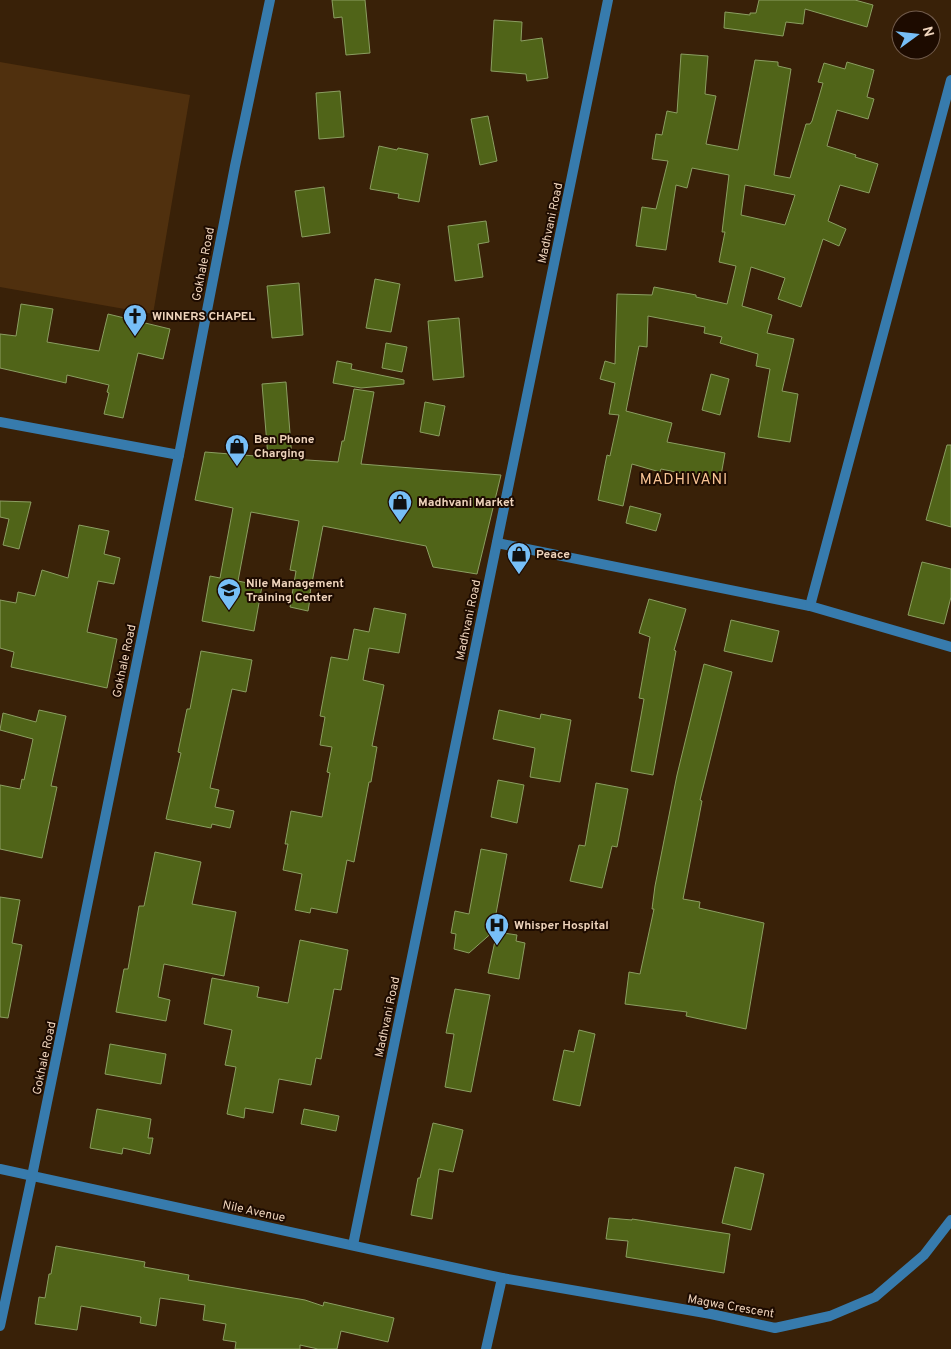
<svg xmlns="http://www.w3.org/2000/svg" width="951" height="1349" viewBox="0 0 951 1349" font-family="Overpass,sans-serif">
	<style>
		.green { fill: #50300e }
		.building { fill: #506418; stroke: #8b9e61; fill-rule: evenodd }
		.lines { fill: none; stroke-linecap: round; stroke-linejoin: round }
		.minor { stroke: #377bad; stroke-width: 10 }
		.labels { text-anchor: middle; stroke-width: 4; stroke-linejoin: round; paint-order: stroke }
		.street-label { font-size: 12px; fill: #efd4bc; stroke: #1d0b00 }
		.poi-label { font-size: 12px; font-weight: bold; fill: #efd4bc; stroke: #1d0b00; text-anchor: start }
		.quarter-label { font-size: 15px; letter-spacing: 1px; fill: #f9c494; stroke: #1d0b00 }
	</style>
	<rect width="100%" height="100%" fill="#392108"/>
	<path class="green" d="M0,62L190,95L153,314L0,287Z"/>
	<g class="building">
		<path d="M332,0H365L370,53L346,55L342,17L334,18Z"/>
		<path d="M759,0H855L873,5L867,27L805,9L803,24L786,22L783,36L724,28L725,12L750,15V13H756Z"/>
		<path d="M494,20L522,22L521,41L542,38L548,78L527,81L526,74L491,71Z"/>
		<path d="M681,54L708,56L705,94L716,96L706,144L738,150L755,60L778,62V66L791,69L774,175L790,178L806,124H810L812,121L823,83L818,82L824,63L845,69L847,62L874,70L867,97L874,99L868,119L837,110L827,146L856,155L855,157L878,164L869,193L840,185L828,221L846,229L839,246L823,239L801,307L778,299L785,278L751,267L742,306L772,315L767,333L794,339L782,391L798,394L790,442L758,437L770,369L756,366L758,354L720,343L722,337L704,333L705,327L648,316L647,347L639,346L626,411L672,423L667,442L725,453L720,481L661,469L660,472L632,464L623,506L598,500L607,455L610,456L619,415L609,414L615,383L600,379L605,361L615,364L617,294L652,295L654,287L696,295V297L727,304L736,266L719,262L725,232H722L729,175L692,168L687,188L676,185L666,250L636,246L642,207L656,209L668,161L652,159L656,134L662,135L667,111L677,113ZM745,185L795,195L785,225L741,215Z"/>
		<path d="M340,91L344,137L319,139L316,93Z"/>
		<path d="M488,116L497,161L480,165L471,119Z"/>
		<path d="M379,146L397,150L398,148L428,154L419,202L398,198L399,194L370,189Z"/>
		<path d="M324,187L330,233L302,237L295,191Z"/>
		<path d="M486,221L489,242L478,244L483,277L455,281L448,226Z"/>
		<path d="M375,279L400,284L391,332L366,328Z"/>
		<path d="M299,283L303,335L272,338L267,286Z"/>
		<path d="M21,304L53,309L47,342L99,351L108,314L170,329L163,359L138,353L123,418L104,414L109,393L107,392L109,385L67,375L66,383L0,368V334L16,336Z"/>
		<path d="M459,318L464,377L433,380L428,321Z"/>
		<path d="M386,343L407,347L402,372L382,368Z"/>
		<path d="M337,361L352,364L351,369L404,380V384L361,388L333,383Z"/>
		<path d="M711,374L729,379L720,415L702,410Z"/>
		<path d="M286,382L292,459L338,462L342,441H344L354,389L374,392L361,464L501,475L477,574L433,567L426,546L323,526L310,593H311L308,611L290,607L296,571L290,570L299,521L251,512L238,581L262,586L254,631L202,621L210,576L220,578L233,508L195,500L205,452L268,457L262,384Z"/>
		<path d="M425,402L445,406L439,436L420,432Z"/>
		<path d="M947,445H951V527L926,520Z"/>
		<path d="M0,501L31,502L19,549L3,545L9,519L0,517Z"/>
		<path d="M630,506L661,514L656,531L626,523Z"/>
		<path d="M79,525L109,531L104,554L120,558L114,584L98,581L87,632L117,639L107,688L11,667L14,652L0,648V600L16,603L18,592L35,596L42,570L68,578Z"/>
		<path d="M922,562L951,569V597L944,624L908,615Z"/>
		<path d="M649,599L686,609L674,650L676,651L653,775L631,771L644,699L639,698L650,637L639,633Z"/>
		<path d="M374,608L406,614L399,653L369,648L363,680L384,685L372,746L377,747L371,782H369L354,862L347,860L337,913L311,908L310,913L295,910L302,874L283,870L288,844H285L291,811L322,817L330,773L327,772L332,747L320,745L325,717L320,716L331,657L348,660L354,629L369,632Z"/>
		<path d="M731,620L779,631L772,662L724,651Z"/>
		<path d="M201,651L252,660L246,692L232,689L210,788L219,790L215,807L234,811L230,828L212,824L211,828L166,819L181,753L178,752L187,709H190Z"/>
		<path d="M704,664L732,672L700,800L702,801L683,899L700,902L699,908L764,923L746,1029L686,1016L687,1012L625,1004L629,972L640,974L654,909H652L655,886L677,775Z"/>
		<path d="M39,710L66,716L51,786L57,787L42,858L0,849V785L20,789L22,779L24,780L33,739L0,730L3,713L36,722Z"/>
		<path d="M499,710L540,719L541,714L571,720L560,782L530,777L535,748L493,739Z"/>
		<path d="M498,780L524,785L517,823L491,817Z"/>
		<path d="M596,783L628,789L617,847L612,846L602,888L570,881L579,845L585,846Z"/>
		<path d="M481,849L507,854L495,919L498,920L495,930L469,953L454,949L456,934L451,933L455,911L469,914Z"/>
		<path d="M155,852L201,862L192,904L236,912L224,976L164,964L158,997L170,1000L166,1021L116,1012L124,969H128L139,906H144Z"/>
		<path d="M0,897L20,900L12,943L22,945L8,1018L0,1017Z"/>
		<path d="M497,932L517,935L516,941L525,943L519,979L488,973Z"/>
		<path d="M300,940L348,950L341,990L334,989L321,1059L316,1058L311,1085L279,1079L273,1113L245,1108L244,1118L227,1114L236,1067L225,1065L232,1030L204,1024L212,978L259,987L257,997L288,1003Z"/>
		<path d="M455,989L490,995L471,1092L445,1087L454,1034L446,1033Z"/>
		<path d="M579,1030L595,1034L580,1106L553,1100L564,1050L574,1052Z"/>
		<path d="M110,1044L166,1054L161,1084L105,1074Z"/>
		<path d="M97,1109L151,1119L148,1138H153L150,1154L123,1148L122,1154L90,1148Z"/>
		<path d="M304,1109L339,1116L336,1131L301,1124Z"/>
		<path d="M433,1123L463,1130L453,1172L439,1169L432,1219L411,1215L418,1178H420Z"/>
		<path d="M735,1167L764,1174L751,1230L722,1223Z"/>
		<path d="M609,1218L632,1220V1219L730,1234L724,1273L626,1257L628,1241L606,1239Z"/>
		<path d="M56,1246L145,1262L144,1267L189,1275L188,1280L305,1300L323,1306L324,1302L394,1318L388,1342L341,1331L337,1349H318L300,1345V1349H235L236,1342L223,1340L226,1324L203,1320L205,1305L160,1298L156,1326L140,1323L141,1317L81,1306L77,1330L35,1324L39,1297L45,1298L49,1274H51Z"/>
	</g>
	<g class="lines">
		<g class="minor">
			<path d="M0,422L179,455"/>
			<path d="M497,543L810,606L951,647"/>
			<path d="M810,606L951,80"/>
			<path d="M0,1169L502,1278L711,1314L775,1328L830,1316L875,1297L924,1255L951,1220"/>
			<path d="M353,1245L608,0"/>
			<path d="M0,1326L32,1176L179,455L235,166L270,0"/>
			<path d="M486,1349L502,1278"/>
		</g>
	</g>
	<defs>
		<g id="church-pin" transform="scale(1.25)"><path d="M0 17L-7.5 6A9.5 9.5 0 1 1 7.5 6Z" fill="#77bff7" stroke="#1d0b00"/><path d="M-1.2-6h2.4v3.5h3.3v2.4h-3.3V6h-2.4V-.1h-3.3v-2.4h3.3Z" fill="#111"/></g>
		<g id="shop-pin" transform="scale(1.25)"><path d="M0 17L-7.5 6A9.5 9.5 0 1 1 7.5 6Z" fill="#77bff7" stroke="#1d0b00"/><path d="M-5-2.5h2.3a2.7 3.5 0 0 1 5.4 0H5L5.5 6h-11ZM-1.5-2.5h3a1.5 2.3 0 0 0-3 0Z" fill="#111"/></g>
		<g id="university-pin" transform="scale(1.25)"><path d="M0 17L-7.5 6A9.5 9.5 0 1 1 7.5 6Z" fill="#77bff7" stroke="#1d0b00"/><path d="M0-5L7-2L0 1L-7-2ZM-4 1L0 2.5L4 1V4Q0 6-4 4Z" fill="#111"/></g>
		<g id="hospital-pin" transform="scale(1.25)"><path d="M0 17L-7.5 6A9.5 9.5 0 1 1 7.5 6Z" fill="#77bff7" stroke="#1d0b00"/><path d="M-5-5h3v3.5h4V-5h3V5h-3V1.5h-4V5h-3Z" fill="#111"/></g>
	</defs>
	<g fill-rule="evenodd">
		<use href="#church-pin" x="135" y="316"/>
		<use href="#shop-pin" x="237" y="446"/>
		<use href="#shop-pin" x="400" y="502"/>
		<use href="#shop-pin" x="519" y="554"/>
		<use href="#university-pin" x="229" y="590"/>
		<use href="#hospital-pin" x="497" y="925"/>
	</g>
	<g class="labels">
		<g class="street-label">
			<text transform="translate(550 223) rotate(-78)" y="4">Madhvani Road</text>
			<text transform="translate(203 264) rotate(-79)" y="4">Gokhale Road</text>
			<text transform="translate(468 620) rotate(-78)" y="4">Madhvani Road</text>
			<text transform="translate(124 661) rotate(-78)" y="4">Gokhale Road</text>
			<text transform="translate(387 1017) rotate(-78)" y="4">Madhvani Road</text>
			<text transform="translate(44 1058) rotate(-78)" y="4">Gokhale Road</text>
			<text transform="translate(254 1211) rotate(12)" y="4">Nile Avenue</text>
			<text transform="translate(731 1306) rotate(10)" y="4">Magwa Crescent</text>
		</g>
		<g class="poi-label">
			<text x="152" y="320">WINNERS CHAPEL</text>
			<text x="254" y="443">Ben Phone<tspan x="254" dy="14">Charging</tspan></text>
			<text x="418" y="506">Madhvani Market</text>
			<text x="536" y="558">Peace</text>
			<text x="246" y="587">Nile Management<tspan x="246" dy="14">Training Center</tspan></text>
			<text x="514" y="929">Whisper Hospital</text>
		</g>
		<g class="quarter-label">
			<text x="684" y="484">MADHIVANI</text>
		</g>
	</g>
	<g transform="translate(916 35) rotate(75)"><circle r="24" fill="#1d0b00" stroke="#715b4b"/>
	<path d="M0-4L9 19L0 12L-9 19Z" fill="#77bff7"/>
	<text y="-8" font-size="14" font-weight="bold" text-anchor="middle" fill="#efd4bc">N</text>
	</g>
</svg>
